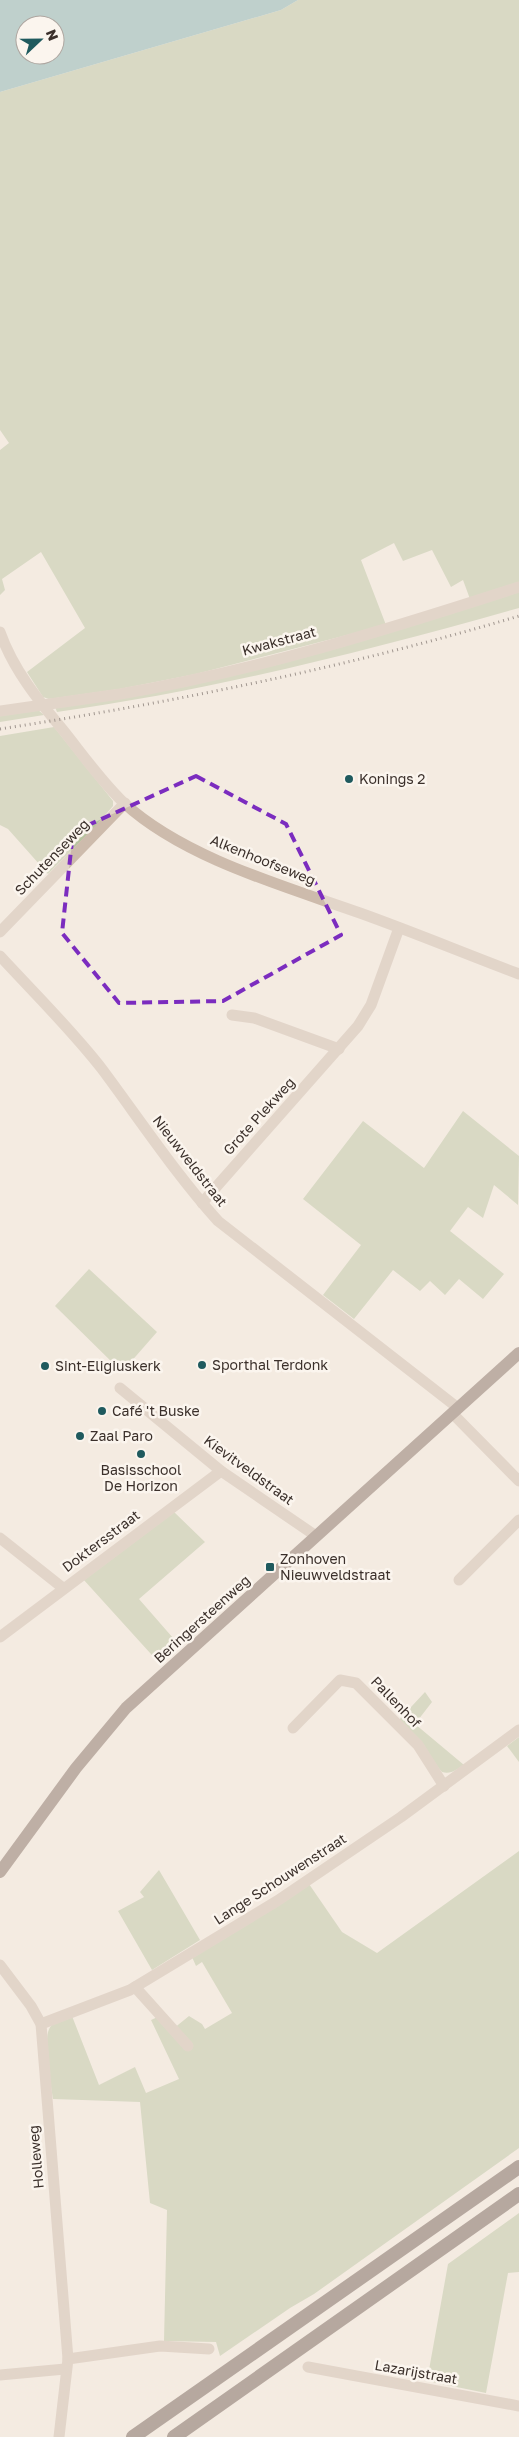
<svg xmlns="http://www.w3.org/2000/svg" width="519" height="2437" viewBox="0 0 519 2437" font-family="'Golos Text',sans-serif">
	<style>
		.green { fill: #b8c4a0 }
		.water { fill: #7fb0b2; fill-rule: evenodd }
		.lines { fill: none; stroke-linecap: round; stroke-linejoin: round }
		.minor { stroke: #cdbbac; stroke-width: 11 }
		.primary { stroke: #7d675c; stroke-width: 12 }
		.trunk { stroke: #6c584f; stroke-width: 14 }
		.rail { stroke: #3b302b; stroke-width: 3; stroke-dasharray: 1 4; stroke-linecap: butt }
		.marked { fill: none; stroke: #7b2cbf; stroke-width: 4; stroke-dasharray: 10 6; stroke-linejoin: round }
		.poi-dot { fill: #1f5a5e; stroke: #fbf5ee; stroke-width: 2 }
		.labels { text-anchor: middle; stroke-width: 5; stroke-linejoin: round; paint-order: stroke }
		.street-label { font-size: 14px; fill: #3b302b; stroke: #fbf5ee }
		.poi-label { font-size: 14px; fill: #3b302b; stroke: #fbf5ee; text-anchor: start }
	</style>
	<rect width="100%" height="100%" fill="#f4ebe1"/>
	<g class="green">
		<path d="M298,0H519V584L470,599L463,580L451,587L432,550L403,561L394,543L361,560L386,625L196,674L120,689L49,699L43,697L27,672L85,628L41,552L2,579L5,590L0,595V450L9,443L0,430V92L281,10Z"/>
		<path d="M519,592V608C367,651 214,690 57,712L55,707L136,694Z"/>
		<path d="M37,709L44,715L0,722V715Z"/>
		<path d="M54,727L113,801V806L94,828L48,874L8,829L0,825V736Z"/>
		<path d="M463,1111L519,1156L518,1205L494,1185L483,1218L468,1207L450,1231L504,1274L483,1299L459,1279L445,1295L430,1281L420,1291L393,1270L354,1319L323,1295L361,1245L303,1199L363,1121L424,1168Z"/>
		<path d="M89,1269L157,1332L122,1372L55,1306Z"/>
		<path d="M174,1512L205,1542L139,1599L180,1646L160,1664L83,1579Z"/>
		<path d="M425,1692L432,1702L415,1724L464,1765C457,1769 451,1775 442,1772L398,1721Z"/>
		<path d="M519,1737V1762L507,1746Z"/>
		<path d="M519,1851V2148L314,2294L290,2308L220,2356L216,2342L164,2341L167,2210L150,2203L140,2102L53,2099C51,2084 41,2038 51,2026C56,2021 66,2019 72,2016L99,2085L135,2067L146,2093L179,2079L151,2020L162,2015L173,2029L189,2016L202,2024L205,2029L232,2013L202,1962L196,1966L192,1957L309,1884L342,1932L377,1953Z"/>
		<path d="M159,1870L200,1940L152,1970L118,1911L144,1897L140,1892Z"/>
		<path d="M519,2213V2272L508,2273L486,2393L427,2381L448,2264Z"/>
	</g>
	<path class="water" d="M0,0H298L281,10L0,92ZM25,25H55V55H25Z"/>
	<g class="lines">
		<g class="minor">
			<path d="M0,632C13,669 38,700 63,730C83,755 101,781 124,803C184,858 284,886 360,913C413,932 466,954 519,974"/>
			<path d="M0,711C40,705 80,700 120,694C255,671 389,629 519,587"/>
			<path d="M0,932L125,803"/>
			<path d="M0,956C34,993 71,1029 102,1069C140,1120 175,1173 218,1221L458,1408"/>
			<path d="M232,1015L254,1018L339,1049"/>
			<path d="M202,1203L358,1026L371,1005L399,928"/>
			<path d="M120,1388L221,1471L316,1536"/>
			<path d="M452,1413L519,1481"/>
			<path d="M0,1538L63,1588"/>
			<path d="M459,1580L519,1520"/>
			<path d="M0,1637L221,1471"/>
			<path d="M293,1728L340,1680L356,1683L418,1745L444,1786"/>
			<path d="M0,1965L31,2006L41,2024L68,2359"/>
			<path d="M135,1987L188,2046"/>
			<path d="M41,2024L130,1990L277,1901L401,1817L519,1730"/>
			<path d="M308,2367L519,2406"/>
			<path d="M0,2375L65,2369"/>
			<path d="M59,2437L68,2359L160,2346L209,2349"/>
		</g>
		<path class="primary" d="M0,1872L76,1768L126,1708L519,1353"/>
		<g class="trunk">
			<path d="M133,2437L519,2167"/>
			<path d="M174,2437L519,2194"/>
		</g>
		<path class="rail" d="M0,729C175,702 349,667 519,616"/>
	</g>
	<path d="M0 0H519V2437H0ZM196,776L286,824L341,935L223,1001L119,1003L62,933L73,832Z" fill="#f4ebe1" fill-opacity=".55" fill-rule="evenodd"/>
	<path class="marked" d="M196,776L286,824L341,935L223,1001L119,1003L62,933L73,832Z"/>
	<g class="poi-dot">
		<circle cx="349" cy="779" r="5"/>
		<circle cx="202" cy="1365" r="5"/>
		<circle cx="45" cy="1366" r="5"/>
		<circle cx="102" cy="1411" r="5"/>
		<circle cx="80" cy="1436" r="5"/>
		<circle cx="141" cy="1454" r="5"/>
		<rect x="265" y="1562" width="10" height="10" rx="2.5"/>
	</g>
	<g class="labels">
		<g class="street-label">
			<text transform="translate(279 641) rotate(-15)" y="5">Kwakstraat</text>
			<text transform="translate(52 857) rotate(-46)" y="5">Schutenseweg</text>
			<text transform="translate(263 860) rotate(22)" y="5">Alkenhoofseweg</text>
			<text transform="translate(259 1116) rotate(-48)" y="5">Grote Plekweg</text>
			<text transform="translate(190 1161) rotate(52)" y="5">Nieuwveldstraat</text>
			<text transform="translate(249 1470) rotate(36)" y="5">Kievitveldstraat</text>
			<text transform="translate(101 1541) rotate(-37)" y="5">Doktersstraat</text>
			<text transform="translate(202 1619) rotate(-42)" y="5">Beringersteenweg</text>
			<text transform="translate(396 1702) rotate(46)" y="5">Pallenhof</text>
			<text transform="translate(280 1879) rotate(-33)" y="5">Lange Schouwenstraat</text>
			<text transform="translate(36 2157) rotate(-95)" y="5">Holleweg</text>
			<text transform="translate(416 2372) rotate(10)" y="5">Lazarijstraat</text>
		</g>
		<g class="poi-label">
			<text x="359" y="784">Konings 2</text>
			<text x="212" y="1370">Sporthal Terdonk</text>
			<text x="55" y="1371">Sint-Eligiuskerk</text>
			<text x="112" y="1416">Café 't Buske</text>
			<text x="90" y="1441">Zaal Paro</text>
			<text x="141" y="1475" text-anchor="middle">Basisschool<tspan x="141" dy="16">De Horizon</tspan></text>
			<text x="280" y="1564">Zonhoven<tspan x="280" dy="16">Nieuwveldstraat</tspan></text>
		</g>
	</g>
	<g transform="translate(40 40) rotate(68)"><circle r="24" fill="#fbf5ee" stroke="#aea6a0"/>
	<path d="M0-4L9 19L0 12L-9 19Z" fill="#1f5a5e"/>
	<text y="-8" font-size="14" font-weight="bold" text-anchor="middle" fill="#3b302b">N</text>
	</g>
</svg>
